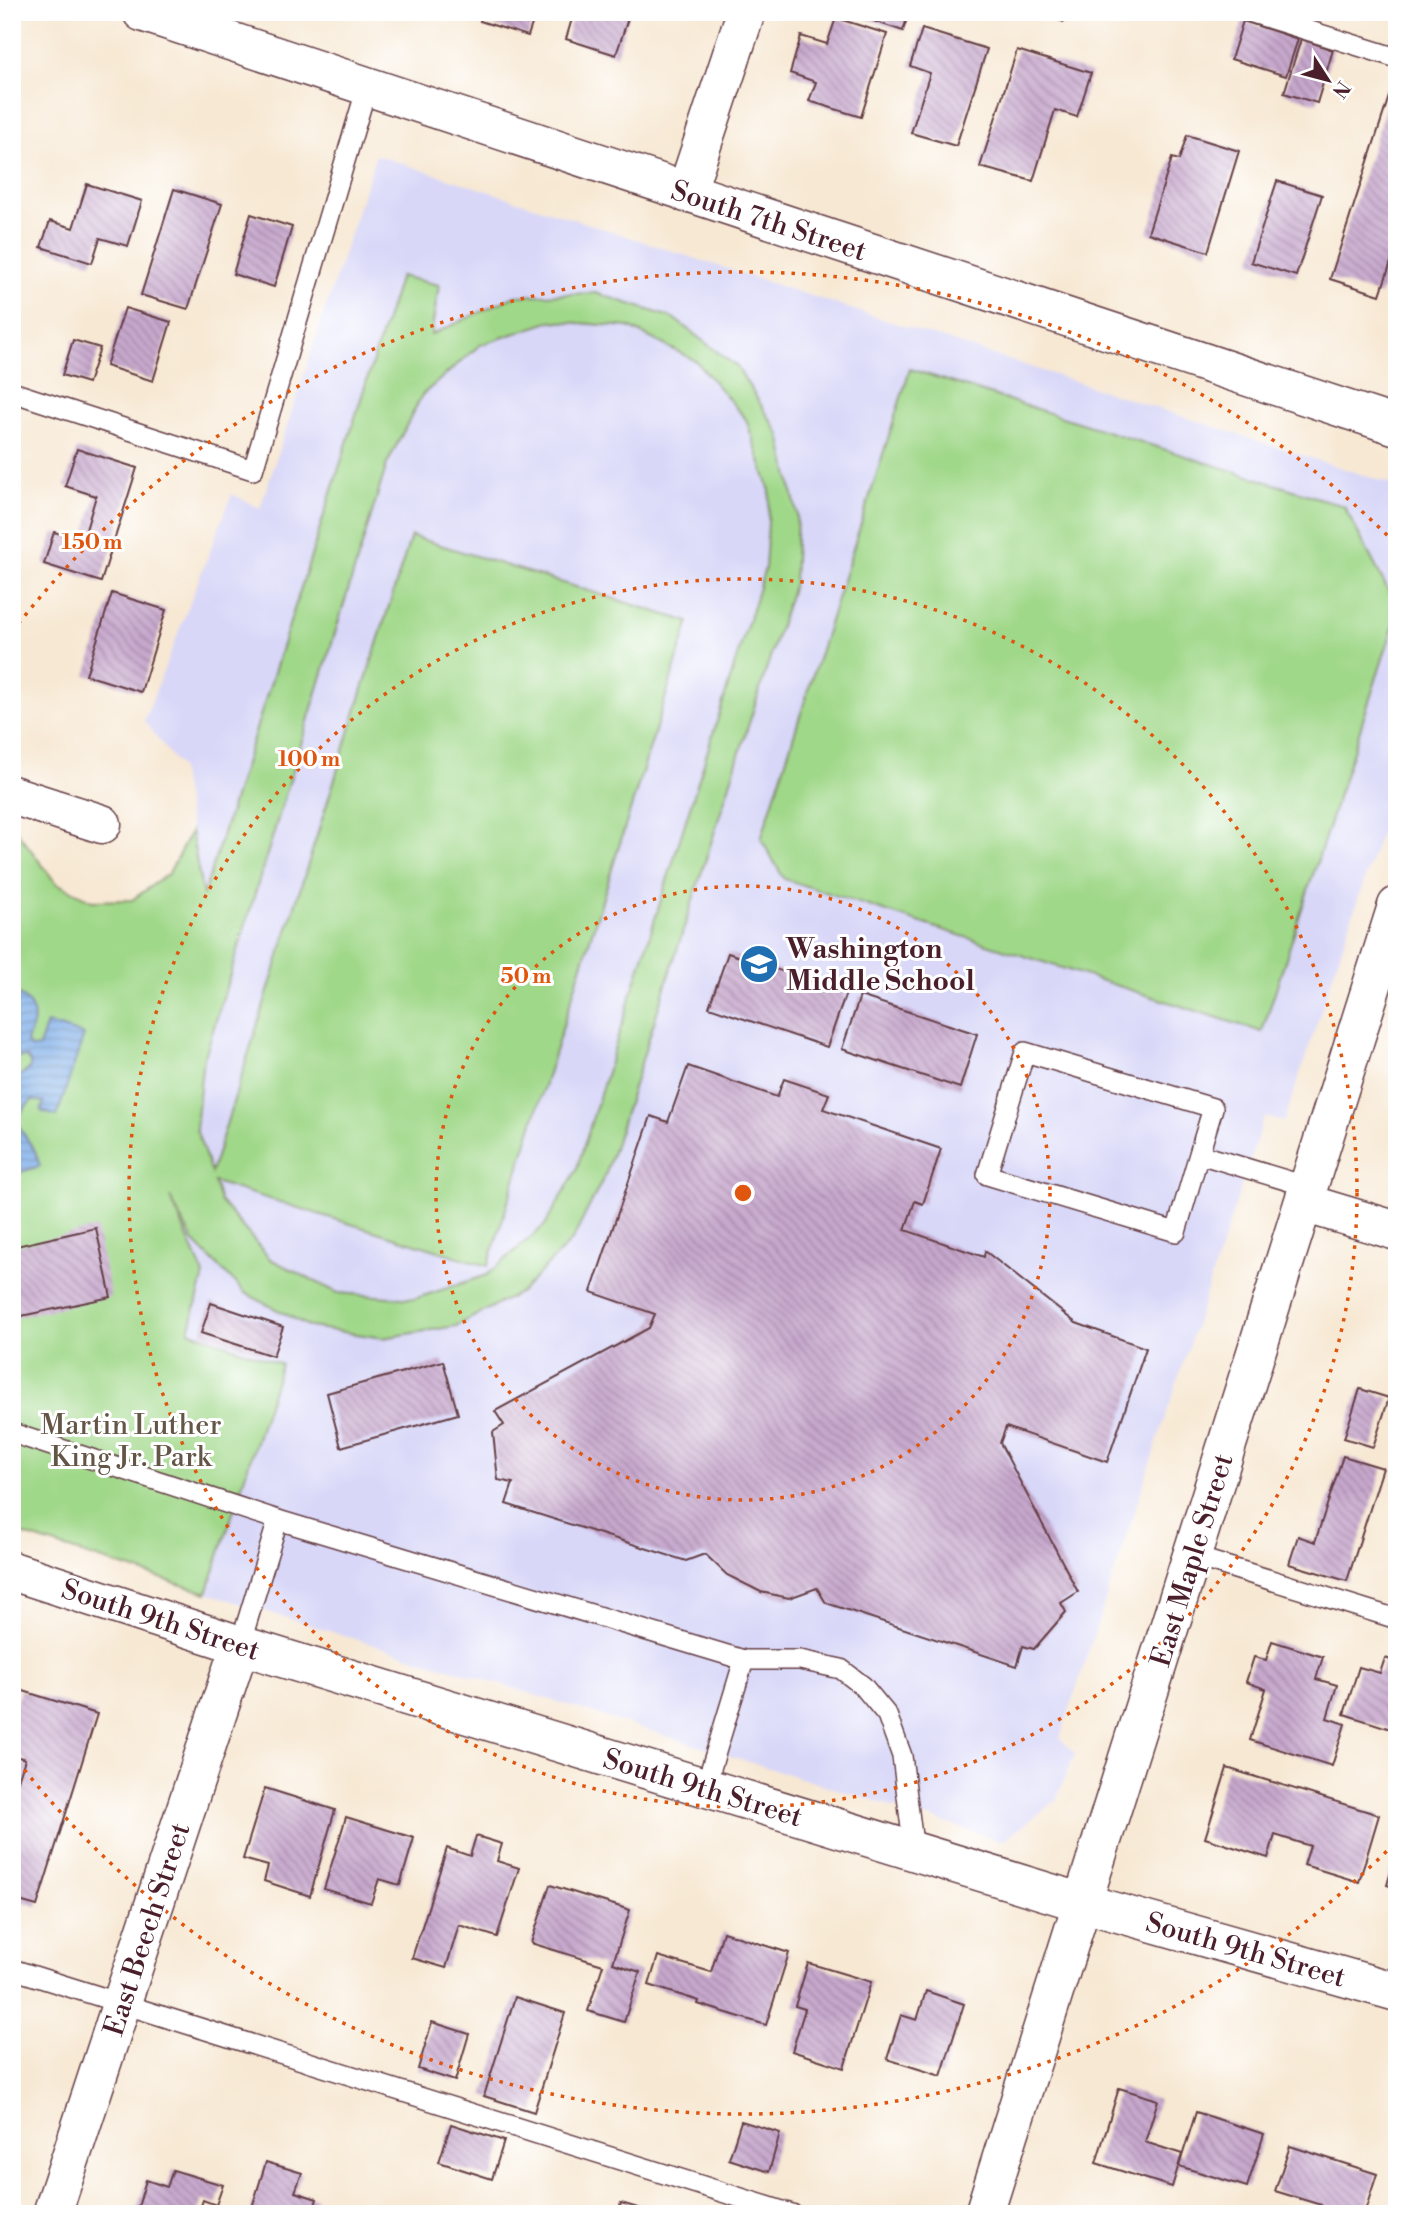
<svg xmlns="http://www.w3.org/2000/svg" width="1409" height="2226" viewBox="0 0 1409 2226" font-family="'Libre Bodoni',serif">
	<style>
		.built { fill: #d8d7f8 }
		.green { fill: #a0d889; stroke: #757c5a; stroke-width: 2; fill-rule: evenodd }
		.water { fill: url(#water-rules); stroke: #64668a; stroke-width: 2 }
		.building { fill: url(#building-back-hatch) }
		.lines { fill: none; stroke-linecap: round; stroke-linejoin: round }
		.service-casing { stroke: #643d44; stroke-width: 22 }
		.minor-casing { stroke: #643d44; stroke-width: 41 }
		.service { stroke: #fff; stroke-width: 19 }
		.minor { stroke: #fff; stroke-width: 38 }
		.ring { fill: none; stroke: #e0560e; stroke-width: 3.5; stroke-dasharray: 3.5 7 }
		.labels { text-anchor: middle; stroke-width: 6; stroke-linejoin: round; paint-order: stroke }
		.street-label { font-size: 28px; fill: #4a1f2b; stroke: #fff }
		.poi-label { font-size: 28px; font-weight: bold; fill: #4a1f2b; stroke: #fff; text-anchor: start }
		.park-label { font-size: 28px; fill: #645647; stroke: #fff }
		.centre { fill: #e0560e; stroke: #fff; stroke-width: 3.5 }
		.ring-label { font-size: 21px; text-anchor: middle; font-weight: bold; fill: #e0560e; stroke: #fff; stroke-width: 6; stroke-linejoin: round; paint-order: stroke }
	</style>
	<defs>
		<pattern id="water-rules" width="6" height="5" patternUnits="userSpaceOnUse" patternTransform="scale(1.75)"><rect width="6" height="5" fill="#7eaee8"/><path d="M0 2.5h6" fill="none" stroke="#698dbc"/></pattern>
		<pattern id="building-back-hatch" width="6" height="6" patternUnits="userSpaceOnUse" patternTransform="scale(1.75)"><rect width="6" height="6" fill="#c7a8cd"/><path d="M-1 5l2 2M0 0l6 6M5-1l2 2" fill="none" stroke="#a488a7"/></pattern>
	</defs>
	<rect width="100%" height="100%" fill="#fff"/>
	<filter id="ink" filterUnits="userSpaceOnUse"><feTurbulence type="fractalNoise" baseFrequency=".0143" numOctaves="2"/><feDisplacementMap in="SourceGraphic" scale="14" xChannelSelector="R" yChannelSelector="G"/><feConvolveMatrix kernelMatrix="1 2 1 2 8 2 1 2 1" color-interpolation-filters="sRGB"/></filter>
	<filter id="wash" filterUnits="userSpaceOnUse"><feTurbulence type="fractalNoise" baseFrequency=".00686" numOctaves="4" result="noise"/><feDisplacementMap in="SourceGraphic" scale="28" xChannelSelector="R" yChannelSelector="G"/><feGaussianBlur stdDeviation="1.57" result="paint"/><feColorMatrix in="noise" values="0 0 0 0 0 0 0 0 0 0 0 0 0 0 0 0 0 1.4 0 .05"/><feComposite in="paint" operator="in"/></filter>
	<g filter="url(#wash)">
		<rect width="100%" height="100%" fill="#f7e8d3"/>
		<path class="built" d="M376,155L1397,486V782L1284,1122L1264,1117L1060,1738L1075,1754L1056,1800L1003,1841L207,1593L280,1364L189,1332L204,1275L160,1176L202,898L180,767L144,721L232,494L260,508Z"/>
		<g class="green">
			<path d="M400,276L439,285L431,335L515,296L596,293L673,318L737,367L780,435L797,514L794,582L606,1173L573,1239L521,1292L456,1326L383,1338L310,1327L245,1293L193,1241L170,1197L204,1275L189,1331L281,1364L207,1593L12,1531V828L15,829L56,883L92,901L132,900L169,873L191,831L203,896ZM552,321L629,327L696,361L746,419L770,491L765,568L576,1171L545,1225L487,1275L414,1299L338,1293L270,1259L220,1201L214,1182L488,1266L689,622L411,536L211,1173L196,1129L202,1066L387,464L422,395L480,345Z"/>
			<path d="M910,369L1344,506L1397,607V615L1262,1032L784,879L761,839Z"/>
		</g>
		<path class="water" d="M12,992C26,997 37,1009 33,1025C32,1030 28,1036 26,1042L31,1048L39,1047L47,1023L84,1035L57,1116L41,1111L44,1102L32,1100L19,1114L18,1125L35,1151L40,1166L12,1175V1079C22,1074 38,1069 26,1057L12,1058Z"/>
		<g id="blocks">
			<g class="building">
				<path d="M483,12H536L528,36L480,21Z"/>
				<path d="M574,12H630L616,55L566,39Z"/>
				<path d="M863,12H909L903,31L861,17Z"/>
				<path d="M1034,12H1067L1064,22Z"/>
				<path d="M836,18L887,34L861,117L809,101L816,82L790,73L801,36L827,44Z"/>
				<path d="M1243,21L1298,39L1286,76L1231,59Z"/>
				<path d="M922,29L987,49L956,146L911,133L930,73L910,66Z"/>
				<path d="M1301,39L1333,50L1317,103L1284,93Z"/>
				<path d="M1017,50L1091,73L1077,117L1055,110L1033,181L980,167Z"/>
				<path d="M1394,81L1397,82V244L1380,295L1330,279Z"/>
				<path d="M1187,135L1239,151L1208,252L1148,233L1172,158L1179,160Z"/>
				<path d="M12,136L21,139L13,164H12Z"/>
				<path d="M1277,181L1322,195L1296,276L1251,262Z"/>
				<path d="M87,184L142,201L128,246L100,238L92,263L41,247L50,221L73,228Z"/>
				<path d="M174,189L222,204L188,309L141,295Z"/>
				<path d="M251,214L292,227L274,287L233,274Z"/>
				<path d="M125,308L171,322L153,381L106,366Z"/>
				<path d="M73,340L100,348L88,383L62,375Z"/>
				<path d="M77,449L137,468L101,582L44,564L54,532L83,540L96,496L65,486Z"/>
				<path d="M112,593L166,610L141,692L86,675Z"/>
				<path d="M728,953L846,993L827,1047L709,1007Z"/>
				<path d="M860,996L977,1034L960,1088L842,1049Z"/>
				<path d="M688,1066L777,1097L784,1079L829,1094L823,1109L941,1149L923,1204L915,1201L905,1230L984,1257L985,1251L1076,1323L1146,1348L1107,1462L1006,1427L1000,1443L1078,1592L1061,1603L1066,1612L1034,1649L1023,1646L1017,1666L826,1603L817,1588L789,1598L761,1592L727,1575L705,1554L686,1561L506,1504L513,1483L498,1480L493,1432L504,1425L495,1411L649,1328L655,1314L591,1292L651,1116L668,1122Z"/>
				<path d="M96,1228L111,1297L12,1318V1247Z"/>
				<path d="M211,1303L283,1327L273,1356L201,1333Z"/>
				<path d="M443,1361L458,1414L341,1447L327,1393Z"/>
				<path d="M1360,1389L1389,1398L1373,1447L1344,1438Z"/>
				<path d="M1343,1456L1383,1468L1347,1581L1289,1564L1298,1536L1315,1542Z"/>
				<path d="M1272,1641L1323,1657L1316,1679L1337,1685L1327,1718L1345,1724L1332,1766L1250,1740L1266,1689L1246,1682L1254,1657L1266,1660Z"/>
				<path d="M1385,1658L1397,1662V1731L1344,1714L1359,1667L1380,1673Z"/>
				<path d="M20,1690L97,1714L37,1906L12,1899V1799L25,1759L12,1755V1715Z"/>
				<path d="M1227,1768L1379,1815L1359,1882L1304,1865L1310,1846L1275,1835L1268,1858L1205,1838Z"/>
				<path d="M265,1788L335,1810L310,1896L264,1881L268,1866L243,1859Z"/>
				<path d="M346,1817L414,1838L400,1885L379,1879L371,1903L324,1889Z"/>
				<path d="M476,1836L502,1844L497,1861L519,1868L497,1937L459,1925L446,1968L412,1958L447,1848L470,1856Z"/>
				<path d="M1396,1855H1397V1888L1387,1885Z"/>
				<path d="M550,1885L630,1910L613,1963L640,1972L624,2022L588,2011L603,1965L531,1943Z"/>
				<path d="M723,1932L789,1953L766,2025L698,2004L699,2001L649,1985L658,1956L711,1972Z"/>
				<path d="M808,1963L871,1982L844,2068L792,2051L805,2009L795,2006Z"/>
				<path d="M926,1991L964,2004L941,2076L887,2059L901,2015L917,2020Z"/>
				<path d="M515,1997L565,2013L534,2112L484,2096Z"/>
				<path d="M432,2022L469,2034L455,2081L418,2069Z"/>
				<path d="M1119,2088L1158,2100L1145,2142L1182,2154L1172,2187L1096,2163Z"/>
				<path d="M1196,2112L1264,2134L1247,2187L1179,2166Z"/>
				<path d="M741,2121L780,2133L769,2172L729,2159Z"/>
				<path d="M451,2124L504,2141L492,2179L439,2162Z"/>
				<path d="M1290,2146L1377,2174L1364,2214H1318L1321,2205L1275,2191Z"/>
				<path d="M266,2162L302,2173L295,2192L317,2199L312,2214H250Z"/>
				<path d="M173,2170L223,2185L216,2205L203,2200L198,2214H136L146,2180L167,2187Z"/>
				<path d="M621,2203L655,2213L654,2214H617Z"/>
			</g>
		</g>
	</g>
	<g filter="url(#ink)">
		<use href="#blocks" fill-opacity="0" stroke="#643d44" stroke-width="2"/>
		<g class="lines">
			<g class="service-casing">
				<g id="service">
					<path d="M1249,12L1397,58"/>
					<path d="M12,392L253,470L367,87"/>
					<path d="M1199,1154L1176,1232L987,1175L1025,1052L1213,1108L1199,1154L1309,1187"/>
					<path d="M12,1433L278,1520"/>
					<path d="M1193,1556L1397,1619"/>
					<path d="M240,1645L278,1520L744,1660L705,1788"/>
					<path d="M744,1660H800L841,1669L863,1686L887,1715L902,1756L914,1852"/>
					<path d="M12,1969L792,2214"/>
				</g>
			</g>
			<g class="minor-casing">
				<g id="minor">
					<path d="M142,12L1397,426"/>
					<path d="M686,193L746,12"/>
					<path d="M12,795L102,824"/>
					<path d="M1304,1203L1397,1231"/>
					<path d="M12,1571L240,1645L1083,1903L1397,1992"/>
					<path d="M52,2214L240,1645"/>
					<path d="M984,2214L1397,906"/>
				</g>
			</g>
			<use href="#service" class="service"/>
			<use href="#minor" class="minor"/>
		</g>
	</g>
	<g class="ring">
		<circle cx="743" cy="1193" r="307"/>
		<circle cx="743" cy="1193" r="614"/>
		<path d="M1394 1844A921 921 0 0 1 12 1754M12 632A921 921 0 0 1 1394 542"/>
	</g>
	<defs>
		<g id="school-disc" transform="scale(2.0125)"><circle r="9.5" fill="#1f6fb2" stroke="#fff"/><path d="M0-5L7-2L0 1L-7-2ZM-4 1L0 2.5L4 1V4Q0 6-4 4Z" fill="#fff"/></g>
	</defs>
	<g fill-rule="evenodd">
		<use href="#school-disc" x="759" y="964"/>
	</g>
	<g class="labels">
		<g class="street-label">
			<text transform="translate(769 220) rotate(18)" y="10">South 7th Street</text>
			<text transform="translate(1191 1560) rotate(-73)" y="10">East Maple Street</text>
			<text transform="translate(161 1619) rotate(18)" y="10">South 9th Street</text>
			<text transform="translate(703 1787) rotate(17)" y="10">South 9th Street</text>
			<text transform="translate(146 1929) rotate(-72)" y="10">East Beech Street</text>
			<text transform="translate(1246 1949) rotate(16)" y="10">South 9th Street</text>
		</g>
		<g class="poi-label">
			<text x="786" y="958">Washington<tspan x="786" dy="32">Middle School</tspan></text>
		</g>
		<g class="park-label">
			<text x="131" y="1434">Martin Luther<tspan x="131" dy="32">King Jr. Park</tspan></text>
		</g>
	</g>
	<circle cx="743" cy="1193" r="10" class="centre"/>
	<g class="ring-label">
		<text x="92" y="549">150 m</text>
		<text x="309" y="766">100 m</text>
		<text x="526" y="983">50 m</text>
	</g>
	<rect width="1409" height="2226" fill="none" stroke="#fff" stroke-width="42"/>
	<g transform="translate(1328 80) rotate(126)" stroke="#ffffff" stroke-width="5" paint-order="stroke">
	<path d="M0-5L12 26L0 18L-12 26Z" fill="#4a1f2b"/>
	<text y="-10" font-size="19" font-weight="bold" text-anchor="middle" fill="#4a1f2b">N</text>
	</g>
</svg>
